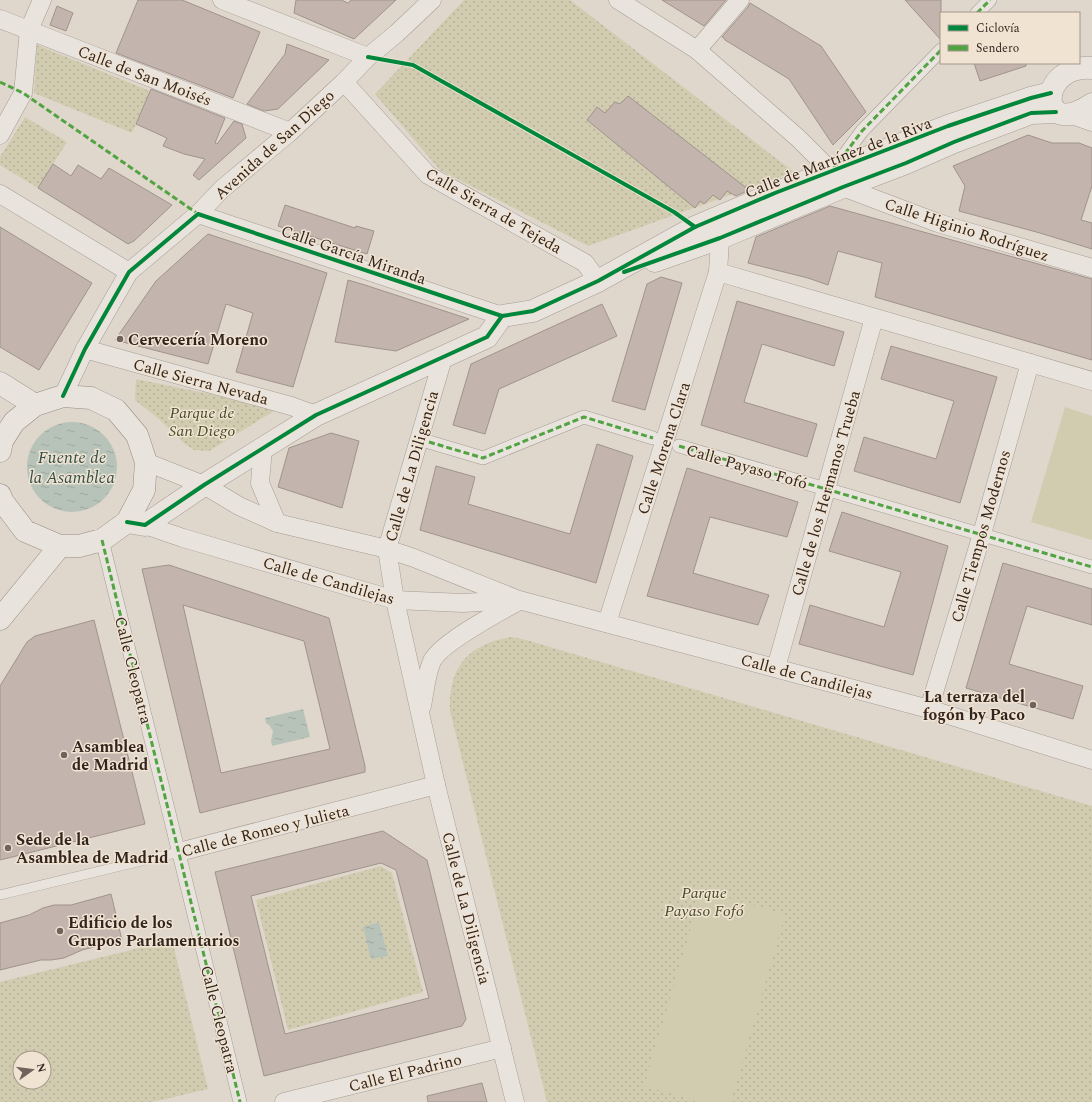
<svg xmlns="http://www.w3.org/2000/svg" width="1092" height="1102" viewBox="0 0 1092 1102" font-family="Spectral,serif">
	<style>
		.grass { fill: url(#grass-dots); fill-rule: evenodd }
		.garden { fill: #d1ccb0 }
		.water { fill: url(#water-ripples) }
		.building { fill: #c3b5ad; stroke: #9f938c; fill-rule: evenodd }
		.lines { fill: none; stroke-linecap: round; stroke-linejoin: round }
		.service-casing { stroke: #a59d95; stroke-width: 10 }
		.pedestrian-casing { stroke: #a59d95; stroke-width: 14 }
		.minor-casing { stroke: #a59d95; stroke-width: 19 }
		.tertiary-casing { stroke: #a59d95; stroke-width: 23 }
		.secondary-casing { stroke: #958c85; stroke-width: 23 }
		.service { stroke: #e8e3dd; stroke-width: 9 }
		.pedestrian { stroke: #e8e3dd; stroke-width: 13 }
		.minor { stroke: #e8e3dd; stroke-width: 18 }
		.tertiary { stroke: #e8e3dd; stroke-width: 22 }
		.secondary { stroke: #e8e3dd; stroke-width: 22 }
		.quiet { stroke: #52a341; stroke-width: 3; stroke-dasharray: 6 3; stroke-linecap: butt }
		.cycleway-casing { stroke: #f0e3d2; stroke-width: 6 }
		.cycleway { stroke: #00873e; stroke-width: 4 }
		.poi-dot { fill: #6f635c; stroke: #f0e3d2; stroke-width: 1.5 }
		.labels { text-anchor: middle; stroke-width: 3; stroke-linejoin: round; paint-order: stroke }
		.street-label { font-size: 16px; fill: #32251f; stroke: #f0e3d2 }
		.poi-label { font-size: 16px; font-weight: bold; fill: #32251f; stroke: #f0e3d2; text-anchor: start }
		.park-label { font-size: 16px; font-style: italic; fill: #484c28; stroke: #f0e3d2 }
		.water-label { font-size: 17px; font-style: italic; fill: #305049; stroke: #f0e3d2 }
	</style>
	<defs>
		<pattern id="grass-dots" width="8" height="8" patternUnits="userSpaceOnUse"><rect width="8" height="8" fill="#d1ccb0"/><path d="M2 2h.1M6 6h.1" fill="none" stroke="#b4af97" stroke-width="1.8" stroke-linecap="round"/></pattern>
		<pattern id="water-ripples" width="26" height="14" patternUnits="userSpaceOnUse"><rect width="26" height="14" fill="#b7c3b9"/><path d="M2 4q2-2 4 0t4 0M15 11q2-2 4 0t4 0" fill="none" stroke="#9ea79f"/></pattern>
	</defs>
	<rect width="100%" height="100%" fill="#e0d7cc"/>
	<g class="grass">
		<path d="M464,0H570L794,172L588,246L440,170L375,94Z"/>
		<path d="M37,45L150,91L132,133L34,93Z"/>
		<path d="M25,117L67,142L38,188L0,165V157Z"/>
		<path d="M136,379L279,408L209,451L194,450L185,444L160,420L135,400Z"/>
		<path d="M512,637L526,640L1092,806V1102H547L450,711C448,667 468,644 512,637Z"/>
		<path d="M381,866L392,873L423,992L288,1030L256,900Z"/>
		<path d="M172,940L208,1089L153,1102H0V982ZM20,1058H44V1082H20Z"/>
	</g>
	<g class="garden">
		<path d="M1065,407L1092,416V540L1031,522Z"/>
		<path d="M702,890L785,915L731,1102H701L644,1086Z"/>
	</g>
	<g class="water">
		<circle cx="72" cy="467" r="45"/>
		<path d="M303,709L310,737L272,746L271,741L273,731L269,725L266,723L265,718Z"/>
		<path d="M379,922L388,956L371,959L363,927Z"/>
	</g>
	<g class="building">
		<path d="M138,0H182L260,32L233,98L116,53Z"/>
		<path d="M296,0H341L348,3L351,0H396L354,39L294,13Z"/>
		<path d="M662,0H726L704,26Z"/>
		<path d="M905,0H941V40Z"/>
		<path d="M750,3L821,46L866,112L833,145L789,79L725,40V39L722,37L748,7Z"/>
		<path d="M57,6L73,13L66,31L50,25Z"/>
		<path d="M287,44L329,60L278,109L264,111L247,104L285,54Z"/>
		<path d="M974,63H1026V66L980,81Z"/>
		<path d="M151,89L225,118L215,143L217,144L234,121L242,124L246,138L199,180L193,175L205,159L184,154L163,146L167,138L136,124Z"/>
		<path d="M628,96L749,190L736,196L727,191L720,200L713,195L704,204L700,201L695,208L587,120L597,107L605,113L615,102L620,104Z"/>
		<path d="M1028,135L1052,143H1079L1092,148V186L1081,220L1092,223V249L1040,233L959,211L965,186L953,166Z"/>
		<path d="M53,164L71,176L78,165L101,179L109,168L172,205L134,241L128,244L38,188Z"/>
		<path d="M285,205L355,228L356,226L374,231L367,254L278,226Z"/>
		<path d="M830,206L1092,279V360L875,297L882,263L838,251L828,285L808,278L748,263L756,237Z"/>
		<path d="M0,227L92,283L39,370L0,347Z"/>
		<path d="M208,234L327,273L293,387L236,372L253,313L226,304L208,364L115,340L156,281Z"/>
		<path d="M661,277L682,283L645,410L612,401L647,284Z"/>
		<path d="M348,280L365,285L469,319L396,351L335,342Z"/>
		<path d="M737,301L844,332L834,366L762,344L744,402L817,424L807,457L701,425Z"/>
		<path d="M602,304L617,336L499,389L485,434L453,425L471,364Z"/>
		<path d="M891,346L997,377L960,503L854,471L864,437L936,459L954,401L881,379Z"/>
		<path d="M331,433L359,441L342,508L278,487L289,448Z"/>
		<path d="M597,444L633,456L596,583L420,530L436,466L475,477L468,504L570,534Z"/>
		<path d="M687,468L798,502L787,537L710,517L693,573L769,595L758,625L647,596Z"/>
		<path d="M842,512L948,546L913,675L799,644L810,605L884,627L901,572L829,551Z"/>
		<path d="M1003,563L1092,589V625L1027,606L1009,664L1083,686L1073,719L966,688Z"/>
		<path d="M169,565L329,618L365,766V772L200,813L142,569ZM183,605L304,641L330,749L221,773Z"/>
		<path d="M94,620L145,824L0,860V686L27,642L35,636Z"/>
		<path d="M383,831L427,860L466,1019L462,1026L264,1076L215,872ZM381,863L396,870L429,998L285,1034L251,896Z"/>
		<path d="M111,894L122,940L82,950L64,958L51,960H41L0,970V923L29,915L43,908L54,905H71Z"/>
		<path d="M482,1083L487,1102H428L427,1096Z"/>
	</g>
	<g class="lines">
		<g class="service-casing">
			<path id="service" d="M0,895L179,852"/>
		</g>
		<g class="pedestrian-casing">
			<g id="pedestrian">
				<path d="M977,13L990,0"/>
				<path d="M834,169L862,131L941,50"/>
				<path d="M429,442L483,458L584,417L653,438"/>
				<path d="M679,446L1092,567"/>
				<path d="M102,540L240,1102"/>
			</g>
		</g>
		<g class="minor-casing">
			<g id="minor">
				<path d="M222,0L368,57"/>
				<path d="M618,0L697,50L798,138L832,172L843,170"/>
				<path d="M0,19L290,132"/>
				<path d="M697,50L740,0"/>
				<path d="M344,82L428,175L585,263L598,281"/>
				<path d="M1069,114L1092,122"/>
				<path d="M0,135L23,93L29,30L42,0"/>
				<path d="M836,188L843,187L938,223L1092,268"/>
				<path d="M0,194L129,272"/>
				<path d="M198,214L502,316"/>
				<path d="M718,272L1092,381"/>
				<path d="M85,349L291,406L316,415"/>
				<path d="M443,358L387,549L395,600L436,785L515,1102"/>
				<path d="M63,396L85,349L129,272L198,214L222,189L290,132L344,82L368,57L397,33L432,0"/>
				<path d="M263,448L260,483L277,523"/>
				<path d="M146,462L204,485L239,506L277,523L387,549L414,558L519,600L929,709L1092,760"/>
				<path d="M145,525L183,538L395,600L463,603L513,600"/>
				<path d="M607,623L718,272L721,225"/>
				<path d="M776,668L874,318"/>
				<path d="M422,706C425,691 426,675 432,661C441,643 497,613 517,602"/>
				<path d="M929,709L982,534L1030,363"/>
				<path d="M179,852L436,785"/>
				<path d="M284,1102L502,1048"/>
			</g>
		</g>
		<g class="tertiary-casing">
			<g id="tertiary">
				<path d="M1092,68C1038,63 1036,142 1092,104"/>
				<path d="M655,261L720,238L843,187L906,163L954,142L1031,113L1056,112"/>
				<path d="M0,383L35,405"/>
				<path d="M127,522L145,525L204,485L316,415L487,337L502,316L533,311L598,281L695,227L775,193L948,126L1031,98L1051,93"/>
			</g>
		</g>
		<g class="secondary-casing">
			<g id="secondary">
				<path d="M0,451L2,441L14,422L35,405L63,396L91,398L116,410L137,435L146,462L144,490L127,522L102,540L79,546H60L25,531L3,502L0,495"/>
				<path d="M0,619L60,546"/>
			</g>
		</g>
		<use href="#service" class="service"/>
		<use href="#pedestrian" class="pedestrian"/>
		<use href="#minor" class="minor"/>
		<use href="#tertiary" class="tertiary"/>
		<use href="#secondary" class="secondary"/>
		<g class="quiet">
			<path d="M977,13L990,0"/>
			<path d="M0,82L23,93L198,214"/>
			<path d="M834,168L862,131L941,50"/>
			<path d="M429,442L483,458L584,417L653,438"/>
			<path d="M679,446L1092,567"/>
			<path d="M102,540L240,1102"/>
		</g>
		<g class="cycleway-casing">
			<g id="cycleway">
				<path d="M368,57L413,65L674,212L695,227"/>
				<path d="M624,272L720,238L843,187L906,163L954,142L1031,113L1056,112"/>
				<path d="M63,396L85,349L129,272L198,214L502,316"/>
				<path d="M127,522L145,525L204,485L316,415L487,337L502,316L533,311L598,281L695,227L775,193L948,126L1031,98L1051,93"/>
			</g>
		</g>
		<use href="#cycleway" class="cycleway"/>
	</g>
	<g class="poi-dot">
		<circle cx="120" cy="339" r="4"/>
		<circle cx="1033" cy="705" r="4"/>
		<circle cx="64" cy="755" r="4"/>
		<circle cx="8" cy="848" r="4"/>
		<circle cx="60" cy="931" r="4"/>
	</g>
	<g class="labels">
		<g class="street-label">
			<text transform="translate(145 75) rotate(21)" y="6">Calle de San Moisés</text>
			<text transform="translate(274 144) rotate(-42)" y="6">Avenida de San Diego</text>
			<text transform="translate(838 157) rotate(-21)" y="6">Calle de Martínez de la Riva</text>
			<text transform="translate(494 210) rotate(30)" y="6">Calle Sierra de Tejeda</text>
			<text transform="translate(967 229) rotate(18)" y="6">Calle Higinio Rodríguez</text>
			<text transform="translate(354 254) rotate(19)" y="6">Calle García Miranda</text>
			<text transform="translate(201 381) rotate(15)" y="6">Calle Sierra Nevada</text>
			<text transform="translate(663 448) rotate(-72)" y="6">Calle Morena Clara</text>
			<text transform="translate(411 466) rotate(-74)" y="6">Calle de La Diligencia</text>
			<text transform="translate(747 466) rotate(16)" y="6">Calle Payaso Fofó</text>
			<text transform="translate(825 493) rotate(-74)" y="6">Calle de los Hermanos Trueba</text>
			<text transform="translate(980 536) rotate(-74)" y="6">Calle Tiempos Modernos</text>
			<text transform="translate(329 580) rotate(16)" y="6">Calle de Candilejas</text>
			<text transform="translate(134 670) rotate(76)" y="6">Calle Cleopatra</text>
			<text transform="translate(807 676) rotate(15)" y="6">Calle de Candilejas</text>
			<text transform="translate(265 830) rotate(-14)" y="6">Calle de Romeo y Julieta</text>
			<text transform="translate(467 908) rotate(76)" y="6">Calle de La Diligencia</text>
			<text transform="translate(220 1019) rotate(76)" y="6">Calle Cleopatra</text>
			<text transform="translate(405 1072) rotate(-14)" y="6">Calle El Padrino</text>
		</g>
		<g class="poi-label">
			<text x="128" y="345">Cervecería Moreno</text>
			<text x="1025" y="702" text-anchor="end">La terraza del<tspan x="1025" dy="18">fogón by Paco</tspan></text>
			<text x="72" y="752">Asamblea<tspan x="72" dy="18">de Madrid</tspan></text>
			<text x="16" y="845">Sede de la<tspan x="16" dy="18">Asamblea de Madrid</tspan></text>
			<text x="68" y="928">Edificio de los<tspan x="68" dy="18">Grupos Parlamentarios</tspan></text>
		</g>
		<g class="park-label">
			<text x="202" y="418">Parque de<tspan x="202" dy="18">San Diego</tspan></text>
			<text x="704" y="898">Parque<tspan x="704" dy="18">Payaso Fofó</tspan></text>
		</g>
		<g class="water-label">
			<text x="72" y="463">Fuente de<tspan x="72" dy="20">la Asamblea</tspan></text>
		</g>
	</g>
	<rect x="940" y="12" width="140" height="52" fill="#f0e3d2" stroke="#a4978a"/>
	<rect x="948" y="25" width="20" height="6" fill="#00873e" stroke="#a4978a"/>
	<text x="976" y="32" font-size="12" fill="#32251f">Ciclovía</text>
	<rect x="948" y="45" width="20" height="6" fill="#52a341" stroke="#a4978a"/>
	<text x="976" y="52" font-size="12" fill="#32251f">Sendero</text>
	<g transform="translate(32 1070) rotate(76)"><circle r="19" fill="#f0e3d2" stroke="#a4978a"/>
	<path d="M0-3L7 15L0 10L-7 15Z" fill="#6f635c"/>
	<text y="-6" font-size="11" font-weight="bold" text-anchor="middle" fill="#32251f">N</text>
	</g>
</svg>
